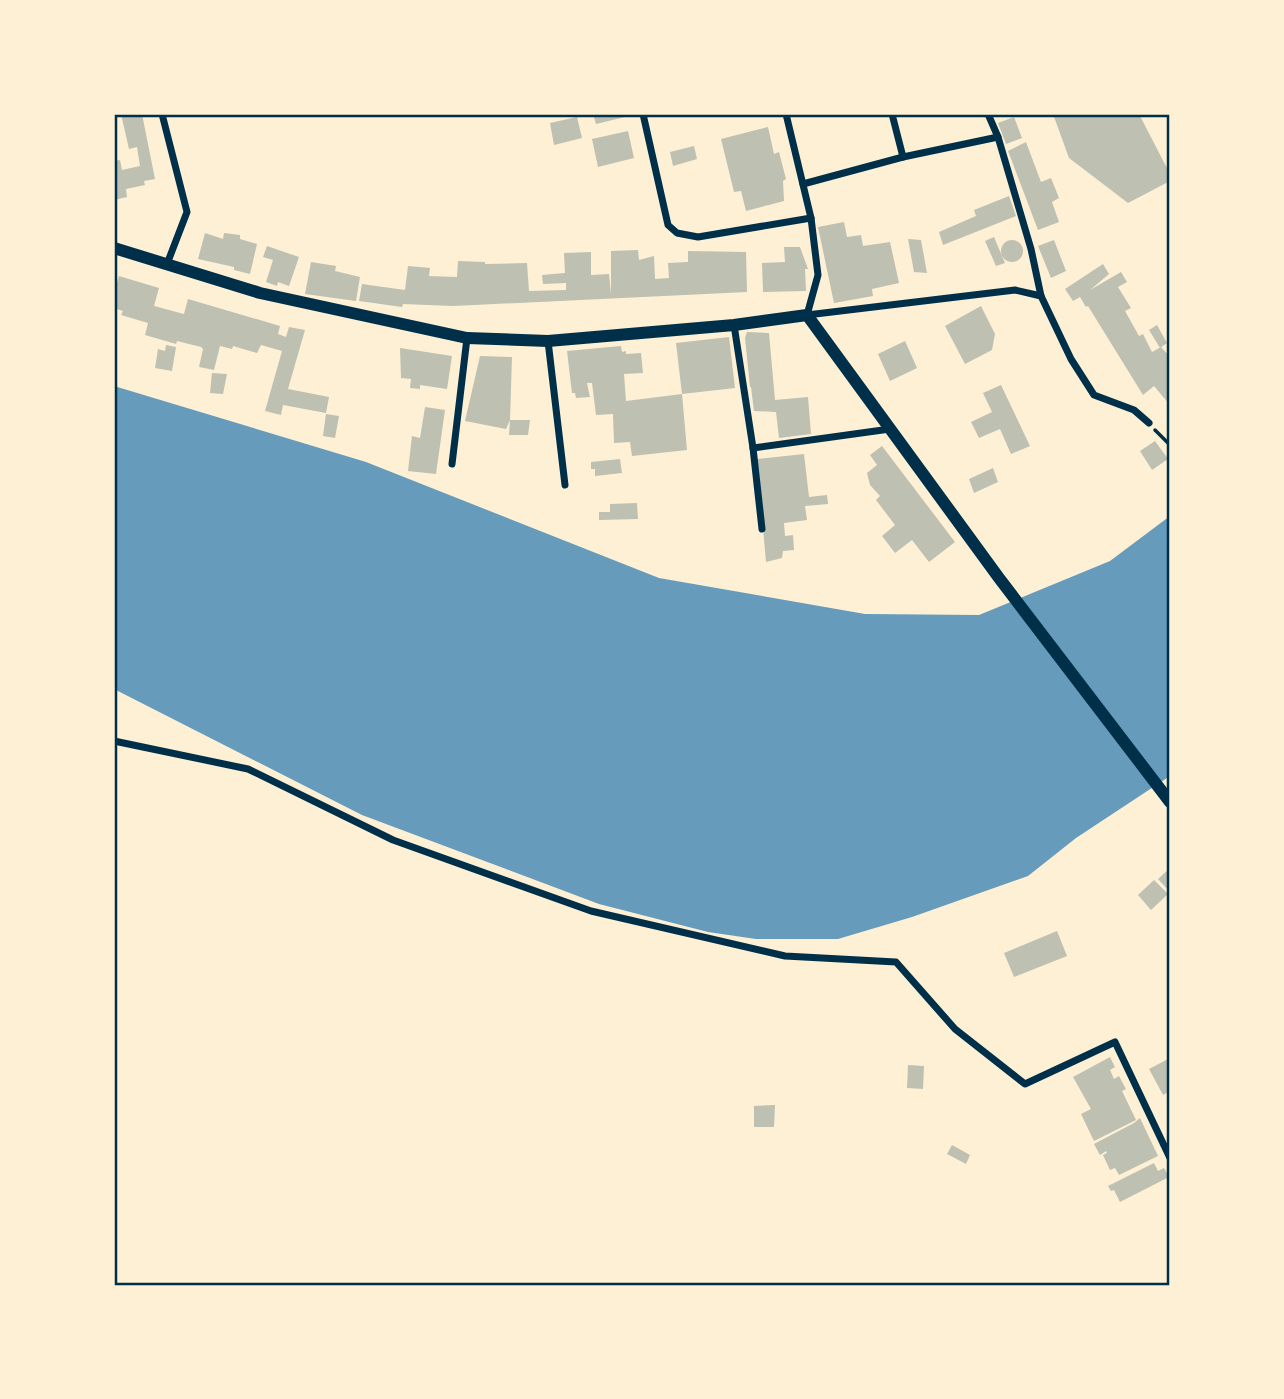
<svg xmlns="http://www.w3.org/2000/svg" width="1284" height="1399" viewBox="0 0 1284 1399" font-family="'Work Sans',sans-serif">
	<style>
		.water { fill: #669bbc }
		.building { fill: #bec0b2 }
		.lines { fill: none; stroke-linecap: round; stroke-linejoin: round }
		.path { stroke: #003049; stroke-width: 3.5 }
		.minor { stroke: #003049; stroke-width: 7 }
		.secondary { stroke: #003049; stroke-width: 12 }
		.neatline { fill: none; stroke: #003049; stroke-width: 2.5 }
	</style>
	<rect width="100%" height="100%" fill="#fdf0d5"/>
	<path class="water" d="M114,386L366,462L659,578L865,614L979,615L1110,561L1170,516V776L1076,838L1028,876L912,917L838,939H756L708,932L599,904L362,815L114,689Z"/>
	<g class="building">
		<path d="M121,114H142L155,179L144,181L145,185L126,189L127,197L114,200V161L120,160L122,170L140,166L137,147L129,149Z"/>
		<path d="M593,114H624L625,117L596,124Z"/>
		<path d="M1053,114H1139L1170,174V181L1128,203L1069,158Z"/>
		<path d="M577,117L582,138L554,145L550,123Z"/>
		<path d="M1014,117L1022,138L1006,144L998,123Z"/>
		<path d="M768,127L774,154L779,152L786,179L783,181L784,201L746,211L741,191L734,192L721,139Z"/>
		<path d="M628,131L634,158L598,167L592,139Z"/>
		<path d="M1026,142L1041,182L1051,178L1059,198L1052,202L1059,222L1038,230L1008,151Z"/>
		<path d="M694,146L697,159L673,166L670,152Z"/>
		<path d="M1009,196L1016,216L943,245L939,232L976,216L974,210Z"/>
		<path d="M844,222L847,237L861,235L863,246L890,242L899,283L872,289L873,296L834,303L818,227Z"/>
		<path d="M205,233L223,239L224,233L240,235V239L257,244L250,274L234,270V267L198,259Z"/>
		<path d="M994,237L1005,263L996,266L985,241Z"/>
		<path d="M908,239L921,240L927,273L914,272Z"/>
		<path d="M1054,240L1066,271L1051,278L1038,246Z"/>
		<circle cx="1012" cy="251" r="11"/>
		<path d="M267,246L299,257L289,286L278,282L277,286L266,282L273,260L263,257Z"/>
		<path d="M784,247H800L808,269H805L806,291L763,292L762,263L785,262Z"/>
		<path d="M638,250L639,260L654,256L655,279L669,278L668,263L688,262V251L746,252L747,292L453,306L403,304L402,307L359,301L362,284L405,290L408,266L430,268L429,276L457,277L458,261L485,262V264L527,263L529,291L566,290V283L543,284L542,275L565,273L564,253L591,252V275L609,274L611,294V251Z"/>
		<path d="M311,262L336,266L335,271L360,277L356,301L305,294Z"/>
		<path d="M1103,264L1109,274L1090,290L1121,272L1127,282L1118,287L1131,308L1125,311L1139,336L1143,334L1152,352L1161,347L1170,357V405L1154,386L1143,395L1088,306L1086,307L1080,297L1073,301L1065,289Z"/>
		<path d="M119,276L159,288L154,306L184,314L188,299L280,326L278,334L286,337L289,327L305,330L288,389L329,397L326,413L283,405L281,415L265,411L282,351L261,345L257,353L233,346L232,349L220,346L214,370L199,367L203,349L201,347L177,341L176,344L145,335L148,323L121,315L123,311L114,308V285L116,286Z"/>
		<path d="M981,306L995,334L992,350L965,364L945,326Z"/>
		<path d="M1157,325L1167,343L1160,348L1149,330Z"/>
		<path d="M747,332L769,333L775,400L808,397L811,434L779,438L776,412L754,411L751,387H750L745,338Z"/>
		<path d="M729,337L735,388L682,394L676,343Z"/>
		<path d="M905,341L917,368L890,381L878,354Z"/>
		<path d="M166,345L176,347L172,371L155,368L158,349L165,351Z"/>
		<path d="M621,346L622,352L626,351V354L641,353L643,373L624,374L626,401L682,394L687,450L632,456L630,442L614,443L613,414L596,415L592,383H587L590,397L576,398L575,393H572L567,351Z"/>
		<path d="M400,348L452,356L447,389L420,385V389L410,388L411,379L401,378Z"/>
		<path d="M480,356L512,357L510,420H530L528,435H509L510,420L506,429L465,421Z"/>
		<path d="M212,373L227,374L223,394L210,393Z"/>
		<path d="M1001,385L1030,446L1011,454L1000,429L979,438L971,422L992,412L983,393Z"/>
		<path d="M425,407L445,410L436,474L408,471L412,436L420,438Z"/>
		<path d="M326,414L339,416L335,438L323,436Z"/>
		<path d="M1155,441L1168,459L1152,470L1140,451Z"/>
		<path d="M882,446L955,542L929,562L912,540L895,553L882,536L895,525L876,500L880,496L870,485L867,473L877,465L870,455Z"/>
		<path d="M804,454L809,497L827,495L828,504L805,506L807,520L784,523L785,536L793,535L794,550L783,551L782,558L766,562L757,459Z"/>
		<path d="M620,459L622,473L595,476V469H591V462Z"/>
		<path d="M993,468L998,482L974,493L969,479Z"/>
		<path d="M637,503L638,519L599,520V512H610V504Z"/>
		<path d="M1169,869L1170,870V892L1158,879Z"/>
		<path d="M1154,880L1168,894L1151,910L1138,895Z"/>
		<path d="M1057,931L1067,956L1014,977L1004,953Z"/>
		<path d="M1110,1057L1115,1067L1110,1070L1114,1079L1119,1076L1126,1089L1122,1091L1136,1120L1094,1141L1081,1114L1091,1109L1073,1077Z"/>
		<path d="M1170,1058V1091L1163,1095L1149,1069Z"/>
		<path d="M908,1065L924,1066L923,1089L907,1088Z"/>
		<path d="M775,1105L774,1127H754V1106Z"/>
		<path d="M1140,1118L1158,1156L1119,1175L1115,1168L1110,1170L1103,1155L1107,1153L1106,1151L1100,1155L1094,1144L1134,1123Z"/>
		<path d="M952,1145L970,1155L966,1164L947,1154Z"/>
		<path d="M1154,1163L1158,1171L1164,1168L1169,1177L1120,1202L1114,1190L1111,1191L1108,1186Z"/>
	</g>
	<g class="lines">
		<path class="path" d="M1155,430L1170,445"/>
		<g class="minor">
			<path d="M162,114L187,212L167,264"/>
			<path d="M643,114L668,225L677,233L698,237L811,218"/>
			<path d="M786,114L811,218L818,275L807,315L1015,290L1041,296"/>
			<path d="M892,114L903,157"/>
			<path d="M988,114L998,137L1031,249L1041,296L1071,359L1094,395L1134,410L1149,423"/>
			<path d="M803,184L903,157L998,137"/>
			<path d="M734,325L753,448L762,529"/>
			<path d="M548,341L565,485"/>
			<path d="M753,448L890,429"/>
			<path d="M452,464L467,338"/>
			<path d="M114,741L248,769L393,840L591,911L785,956L896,962L955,1029L1025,1084L1115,1042L1170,1158"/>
		</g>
		<path class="secondary" d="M114,248L260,293L467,338L548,341L734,325L807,315L999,578L1170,802"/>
	</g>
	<rect width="1284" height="1399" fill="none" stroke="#fdf0d5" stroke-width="231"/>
	<rect x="116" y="116" width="1052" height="1168" class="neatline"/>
</svg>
